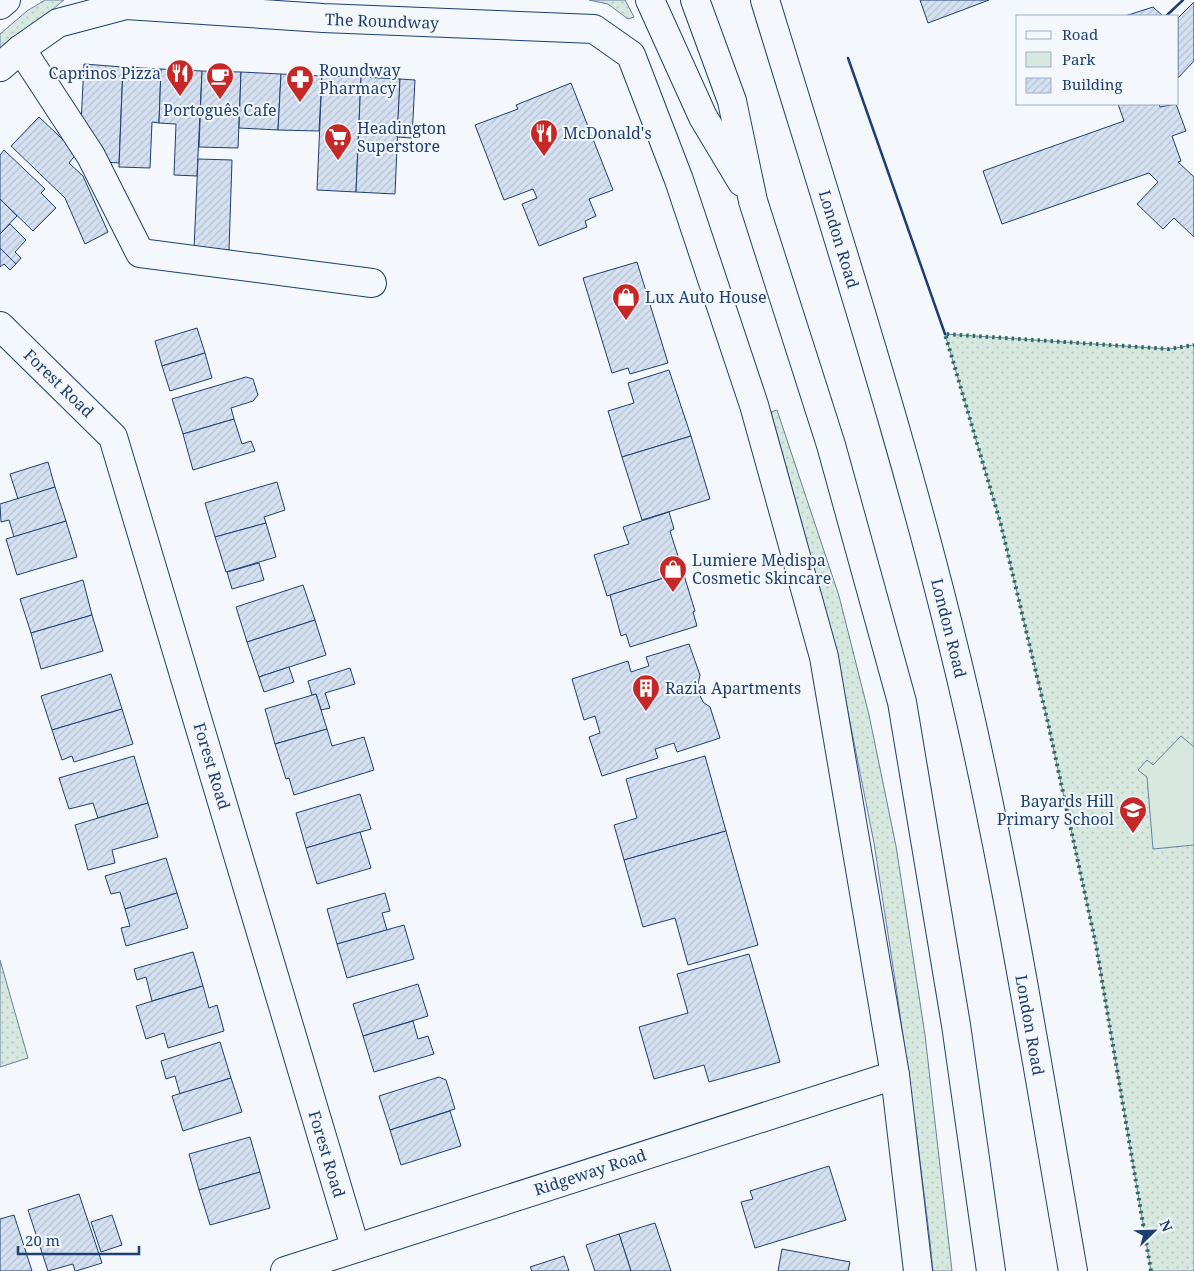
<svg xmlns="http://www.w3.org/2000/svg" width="1194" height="1271" viewBox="0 0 1194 1271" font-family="'Noto Serif',serif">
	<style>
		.green { fill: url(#green-dots); stroke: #687fa3 }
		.pitch { fill: #d7e8df; stroke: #687fa3 }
		.building { fill: url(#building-hatch); stroke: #1d3f73 }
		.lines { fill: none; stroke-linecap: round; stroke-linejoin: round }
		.minor-casing { stroke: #1d3f73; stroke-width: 30 }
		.highway-casing { stroke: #1d3f73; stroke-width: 30 }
		.minor { stroke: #f4f7fb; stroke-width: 28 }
		.highway { stroke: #f4f7fb; stroke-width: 28 }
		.hedge { stroke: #2c6c60; stroke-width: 4; stroke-dasharray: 2.5 4; stroke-linecap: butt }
		.wall { stroke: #1d3f73; stroke-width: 2.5 }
		.labels { text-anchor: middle; stroke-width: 4; stroke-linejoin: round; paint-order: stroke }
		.street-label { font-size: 16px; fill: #1d3f73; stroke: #f4f7fb }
		.poi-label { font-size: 16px; fill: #1d3f73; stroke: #f4f7fb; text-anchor: start }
	</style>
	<defs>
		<pattern id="green-dots" width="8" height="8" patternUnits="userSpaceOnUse" patternTransform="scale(1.25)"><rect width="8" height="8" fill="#d7e8df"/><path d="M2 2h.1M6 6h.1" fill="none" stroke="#b8c8c3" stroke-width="1.8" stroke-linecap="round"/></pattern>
		<pattern id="building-hatch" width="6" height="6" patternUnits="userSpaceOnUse" patternTransform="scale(1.25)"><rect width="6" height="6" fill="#d5e0f0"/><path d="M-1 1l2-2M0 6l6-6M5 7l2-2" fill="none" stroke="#b6c1d1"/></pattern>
	</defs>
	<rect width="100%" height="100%" fill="#f4f7fb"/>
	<g class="green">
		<path d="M45,0H64L0,52V34L27,11Z"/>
		<path d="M589,0H625L634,17L628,19L608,4Z"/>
		<path d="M945,334L1169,349L1194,345V1271H1151L1096,945L1048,723L1001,525Z"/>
		<path d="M777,410L839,596L869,715L896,846L925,1035L952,1271H933L930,1241L918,1145L897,993L874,843L842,682L806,539L771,412Z"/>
		<path d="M0,960L28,1058L0,1067Z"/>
	</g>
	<path class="pitch" d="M1181,736L1194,747V845L1153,849L1147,777L1138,770L1147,760L1153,765Z"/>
	<g class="building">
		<path d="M920,0H989L928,23Z"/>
		<path d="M1194,2V61L1178,78V18Z"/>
		<path d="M1153,7L1163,16H1125Z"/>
		<path d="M84,64L123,67L119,163L103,162L81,123Z"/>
		<path d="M123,67L161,69L159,123L152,122L150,168L119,167Z"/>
		<path d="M161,69L202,71L197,176L174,175L176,124L159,123Z"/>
		<path d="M202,71L241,72L238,148L199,147Z"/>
		<path d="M241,72L281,74L278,130L239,128Z"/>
		<path d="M281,74L322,76L319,131L278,130Z"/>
		<path d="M322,76L361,77L356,192L317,190Z"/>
		<path d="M361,77L400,79L395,194L356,192Z"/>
		<path d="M400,79L415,80L412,138L397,137Z"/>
		<path d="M571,83L613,190L589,199L596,216L585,221L587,227L539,246L522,204L537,198L533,189L504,200L475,125L518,109L516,105Z"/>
		<path d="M1118,104H1159L1160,107L1176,104L1186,131L1172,136L1181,161L1178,162L1194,177V237L1174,218L1163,229L1137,204L1158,182L1149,173L1002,224L983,171L1124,121Z"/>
		<path d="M39,117L77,153L69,163L83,176L108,232L85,244L65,198L11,146Z"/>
		<path d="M4,150L45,189L41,193L56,208L33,231L0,199V155Z"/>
		<path d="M198,159L232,160L229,250L194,249Z"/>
		<path d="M0,199L17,216L0,234Z"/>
		<path d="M10,224L26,240L15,252L21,258L16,264L0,248V234Z"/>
		<path d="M0,248L16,264L10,270L4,264L0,267Z"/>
		<path d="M637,262L668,363L630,374L628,368L612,373L583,278Z"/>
		<path d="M197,328L205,353L162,366L155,341Z"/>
		<path d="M205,353L212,378L170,391L162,366Z"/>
		<path d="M669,370L691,436L622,457L608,411L634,403L628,383Z"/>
		<path d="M246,377L253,379L258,395L253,401L231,408L234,419L183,434L172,399Z"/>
		<path d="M234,419L242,444L251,441L255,451L193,470L183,434Z"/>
		<path d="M691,436L710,499L642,520L622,457Z"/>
		<path d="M48,462L55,487L18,499L10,474Z"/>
		<path d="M277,482L285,510L264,517L266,523L215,537L205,503Z"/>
		<path d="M55,487L66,521L14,537L9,520L1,522L0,504Z"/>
		<path d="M669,512L674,529L670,531L683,572L607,596L594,555L629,544L623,527Z"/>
		<path d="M66,521L77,557L17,575L6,539Z"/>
		<path d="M266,523L276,557L226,572L215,537Z"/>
		<path d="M259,563L264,580L232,589L227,572Z"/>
		<path d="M683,572L695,611L693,612L697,626L630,647L626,634L621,636L610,595Z"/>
		<path d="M83,580L92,615L31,633L20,599Z"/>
		<path d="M303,585L315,620L247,642L236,607Z"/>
		<path d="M92,615L103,651L41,669L31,633Z"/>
		<path d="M315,620L326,655L259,677L247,642Z"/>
		<path d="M689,644L700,675L697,689L703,702L710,707L720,738L677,752L674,743L655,749L658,758L602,776L589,737L600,733L595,716L584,720L572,679L628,661L631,672L649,666L646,657Z"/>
		<path d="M289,667L294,682L264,692L259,677Z"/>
		<path d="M350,668L355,684L325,693L330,708L321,710L316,694L312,695L308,681Z"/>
		<path d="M111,674L122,709L52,730L41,696Z"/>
		<path d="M316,694L327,729L275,744L265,709Z"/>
		<path d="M122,709L133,744L74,762L72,756L62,760L52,730Z"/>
		<path d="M327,729L332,746L364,737L374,770L294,795L289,778L286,779L275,744Z"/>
		<path d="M134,756L148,803L98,818L93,803L69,809L59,778Z"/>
		<path d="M705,756L726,831L624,860L614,825L637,818L626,779Z"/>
		<path d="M360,794L371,829L306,848L296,813Z"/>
		<path d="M148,803L158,837L112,850L115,863L88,870L75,825Z"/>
		<path d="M726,831L758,945L688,965L675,918L643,927L624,860Z"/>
		<path d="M360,832L371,868L317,884L306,848Z"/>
		<path d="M166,858L177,893L125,909L120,892L111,894L105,876Z"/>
		<path d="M177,893L188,928L126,946L121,928L130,926L125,909Z"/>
		<path d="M385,893L390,911L382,913L387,930L337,944L327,909Z"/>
		<path d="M404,925L414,959L347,978L337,944Z"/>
		<path d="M193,952L203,986L152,1001L146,977L137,980L134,969Z"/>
		<path d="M749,954L780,1062L709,1082L704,1065L654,1079L639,1027L688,1013L677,974Z"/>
		<path d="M418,984L428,1016L363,1036L353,1004Z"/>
		<path d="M203,986L209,1008L217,1005L224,1031L168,1048L164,1033L146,1039L136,1006Z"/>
		<path d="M413,1021L418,1039L428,1036L434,1054L374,1072L363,1036Z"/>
		<path d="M220,1042L231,1078L180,1094L175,1076L166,1079L161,1061Z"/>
		<path d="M439,1077L446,1080L455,1109L390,1130L379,1096Z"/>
		<path d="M231,1078L242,1112L183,1131L172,1096Z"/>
		<path d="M450,1111L461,1146L401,1165L390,1130Z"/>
		<path d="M250,1137L260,1172L199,1190L189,1154Z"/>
		<path d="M829,1166L846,1220L755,1248L741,1202L753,1199L750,1191Z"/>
		<path d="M260,1172L270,1208L210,1225L199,1190Z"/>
		<path d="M79,1194L102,1263L76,1271H75L73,1264L48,1271L28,1210Z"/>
		<path d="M14,1215L32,1271H0V1219Z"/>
		<path d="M112,1215L122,1245L101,1252L91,1222Z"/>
		<path d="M655,1223L671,1271H631L619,1234Z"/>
		<path d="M619,1234L631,1271H595L586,1245Z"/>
		<path d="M782,1249L850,1262L848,1271H778Z"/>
		<path d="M564,1256L569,1271H532L530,1267Z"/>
	</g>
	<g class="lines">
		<g class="minor-casing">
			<g id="minor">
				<path d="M21,49L91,156L140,253L372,283"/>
				<path d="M0,67L21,49L58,23L126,5L323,18L594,29L631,55L679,180L754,405L824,657L895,1075L918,1271"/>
				<path d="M0,326L113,437L355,1247"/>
				<path d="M285,1271L895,1075"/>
			</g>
		</g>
		<g class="highway-casing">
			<g id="highway">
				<path d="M650,0L703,117L742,182"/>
				<path d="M695,0L732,101L753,201L831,445L902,702L956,1025L991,1271"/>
				<path d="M765,0C838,239 916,477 971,721C1012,903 1041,1088 1073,1271"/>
				<path d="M0,5L6,0"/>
			</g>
		</g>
		<use href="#minor" class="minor"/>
		<use href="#highway" class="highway"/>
		<path class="hedge" d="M1151,1271L1096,945L1048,723L1001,525L945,334L1169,349L1194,345"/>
		<g class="wall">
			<path d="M1166,16L1183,0"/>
			<path d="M848,58L945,334"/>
		</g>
	</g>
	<defs>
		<g id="restaurant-pin" transform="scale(1.4375)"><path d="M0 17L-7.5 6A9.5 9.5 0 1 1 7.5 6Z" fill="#c62828" stroke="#f4f7fb"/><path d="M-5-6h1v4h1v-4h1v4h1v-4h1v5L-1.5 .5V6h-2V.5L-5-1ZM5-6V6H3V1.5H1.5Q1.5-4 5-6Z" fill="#fff"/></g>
		<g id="cafe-pin" transform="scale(1.4375)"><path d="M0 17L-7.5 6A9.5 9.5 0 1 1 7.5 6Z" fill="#c62828" stroke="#f4f7fb"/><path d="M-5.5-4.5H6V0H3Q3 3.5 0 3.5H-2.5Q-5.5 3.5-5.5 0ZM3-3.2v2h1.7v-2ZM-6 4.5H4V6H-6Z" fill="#fff"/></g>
		<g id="pharmacy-pin" transform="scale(1.4375)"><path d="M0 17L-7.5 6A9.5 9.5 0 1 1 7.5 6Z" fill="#c62828" stroke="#f4f7fb"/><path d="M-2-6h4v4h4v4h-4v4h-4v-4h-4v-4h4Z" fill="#fff"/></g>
		<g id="supermarket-pin" transform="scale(1.4375)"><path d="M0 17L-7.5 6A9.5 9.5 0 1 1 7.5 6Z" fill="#c62828" stroke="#f4f7fb"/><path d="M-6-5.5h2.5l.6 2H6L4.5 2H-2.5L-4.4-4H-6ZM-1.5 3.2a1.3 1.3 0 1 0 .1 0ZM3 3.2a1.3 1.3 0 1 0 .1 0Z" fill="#fff"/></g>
		<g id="shop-pin" transform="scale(1.4375)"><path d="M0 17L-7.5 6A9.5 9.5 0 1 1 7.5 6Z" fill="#c62828" stroke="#f4f7fb"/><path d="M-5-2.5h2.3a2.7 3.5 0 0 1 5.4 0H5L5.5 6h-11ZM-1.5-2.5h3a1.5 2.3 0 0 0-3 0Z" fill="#fff"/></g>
		<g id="building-pin" transform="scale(1.4375)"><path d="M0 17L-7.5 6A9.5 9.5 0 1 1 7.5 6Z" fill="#c62828" stroke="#f4f7fb"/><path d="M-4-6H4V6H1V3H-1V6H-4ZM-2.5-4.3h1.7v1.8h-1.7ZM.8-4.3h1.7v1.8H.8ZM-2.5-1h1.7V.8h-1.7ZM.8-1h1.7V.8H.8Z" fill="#fff"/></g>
		<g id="school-pin" transform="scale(1.4375)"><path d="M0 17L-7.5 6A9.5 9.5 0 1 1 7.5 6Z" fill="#c62828" stroke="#f4f7fb"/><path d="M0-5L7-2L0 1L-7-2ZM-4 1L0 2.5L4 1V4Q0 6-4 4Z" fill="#fff"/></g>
	</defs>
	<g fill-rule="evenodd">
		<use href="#restaurant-pin" x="180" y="73"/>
		<use href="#cafe-pin" x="220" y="76"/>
		<use href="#pharmacy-pin" x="300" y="79"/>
		<use href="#restaurant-pin" x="544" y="133"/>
		<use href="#supermarket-pin" x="338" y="137"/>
		<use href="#shop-pin" x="626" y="297"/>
		<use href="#shop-pin" x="673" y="569"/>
		<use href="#building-pin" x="646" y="688"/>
		<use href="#school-pin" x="1133" y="810"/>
	</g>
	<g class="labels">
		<g class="street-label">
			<text transform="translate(382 21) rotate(2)" y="6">The Roundway</text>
			<text transform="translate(839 239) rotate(73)" y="6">London Road</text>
			<text transform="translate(59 383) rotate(44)" y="6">Forest Road</text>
			<text transform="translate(949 628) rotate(76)" y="6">London Road</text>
			<text transform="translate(212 766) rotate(73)" y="6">Forest Road</text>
			<text transform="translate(1030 1025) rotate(80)" y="6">London Road</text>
			<text transform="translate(327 1154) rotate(73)" y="6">Forest Road</text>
			<text transform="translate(590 1172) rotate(-18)" y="6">Ridgeway Road</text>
		</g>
		<g class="poi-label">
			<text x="319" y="76">Roundway<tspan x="319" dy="18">Pharmacy</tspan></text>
			<text x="161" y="79" text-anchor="end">Caprinos Pizza</text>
			<text x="220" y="116" text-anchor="middle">Portoguês Cafe</text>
			<text x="357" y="134">Headington<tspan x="357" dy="18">Superstore</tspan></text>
			<text x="563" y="139">McDonald's</text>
			<text x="645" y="303">Lux Auto House</text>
			<text x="692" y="566">Lumiere Medispa<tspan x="692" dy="18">Cosmetic Skincare</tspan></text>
			<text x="665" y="694">Razia Apartments</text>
			<text x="1114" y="807" text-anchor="end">Bayards Hill<tspan x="1114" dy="18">Primary School</tspan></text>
		</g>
	</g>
	<rect x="1016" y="15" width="162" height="90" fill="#f4f7fb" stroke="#9eadc5"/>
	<rect x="1026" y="31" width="25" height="8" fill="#f4f7fb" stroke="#9eadc5"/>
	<text x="1062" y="40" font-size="15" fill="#1d3f73">Road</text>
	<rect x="1026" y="52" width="25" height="15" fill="#d7e8df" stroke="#9eadc5"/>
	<text x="1062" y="65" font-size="15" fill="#1d3f73">Park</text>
	<rect x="1026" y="78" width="25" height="15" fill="url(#building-hatch)" stroke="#9eadc5"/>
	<text x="1062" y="90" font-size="15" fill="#1d3f73">Building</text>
	<g transform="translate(1154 1231) rotate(67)" stroke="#f4f7fb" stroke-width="4" paint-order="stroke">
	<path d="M0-4L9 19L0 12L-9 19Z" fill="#1d3f73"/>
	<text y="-8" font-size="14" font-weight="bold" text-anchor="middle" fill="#1d3f73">N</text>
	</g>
	<path d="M18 1246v8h121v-8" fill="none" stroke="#1d3f73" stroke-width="2.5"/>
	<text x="25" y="1246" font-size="15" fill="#1d3f73" stroke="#f4f7fb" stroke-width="4" paint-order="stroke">20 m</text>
</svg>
